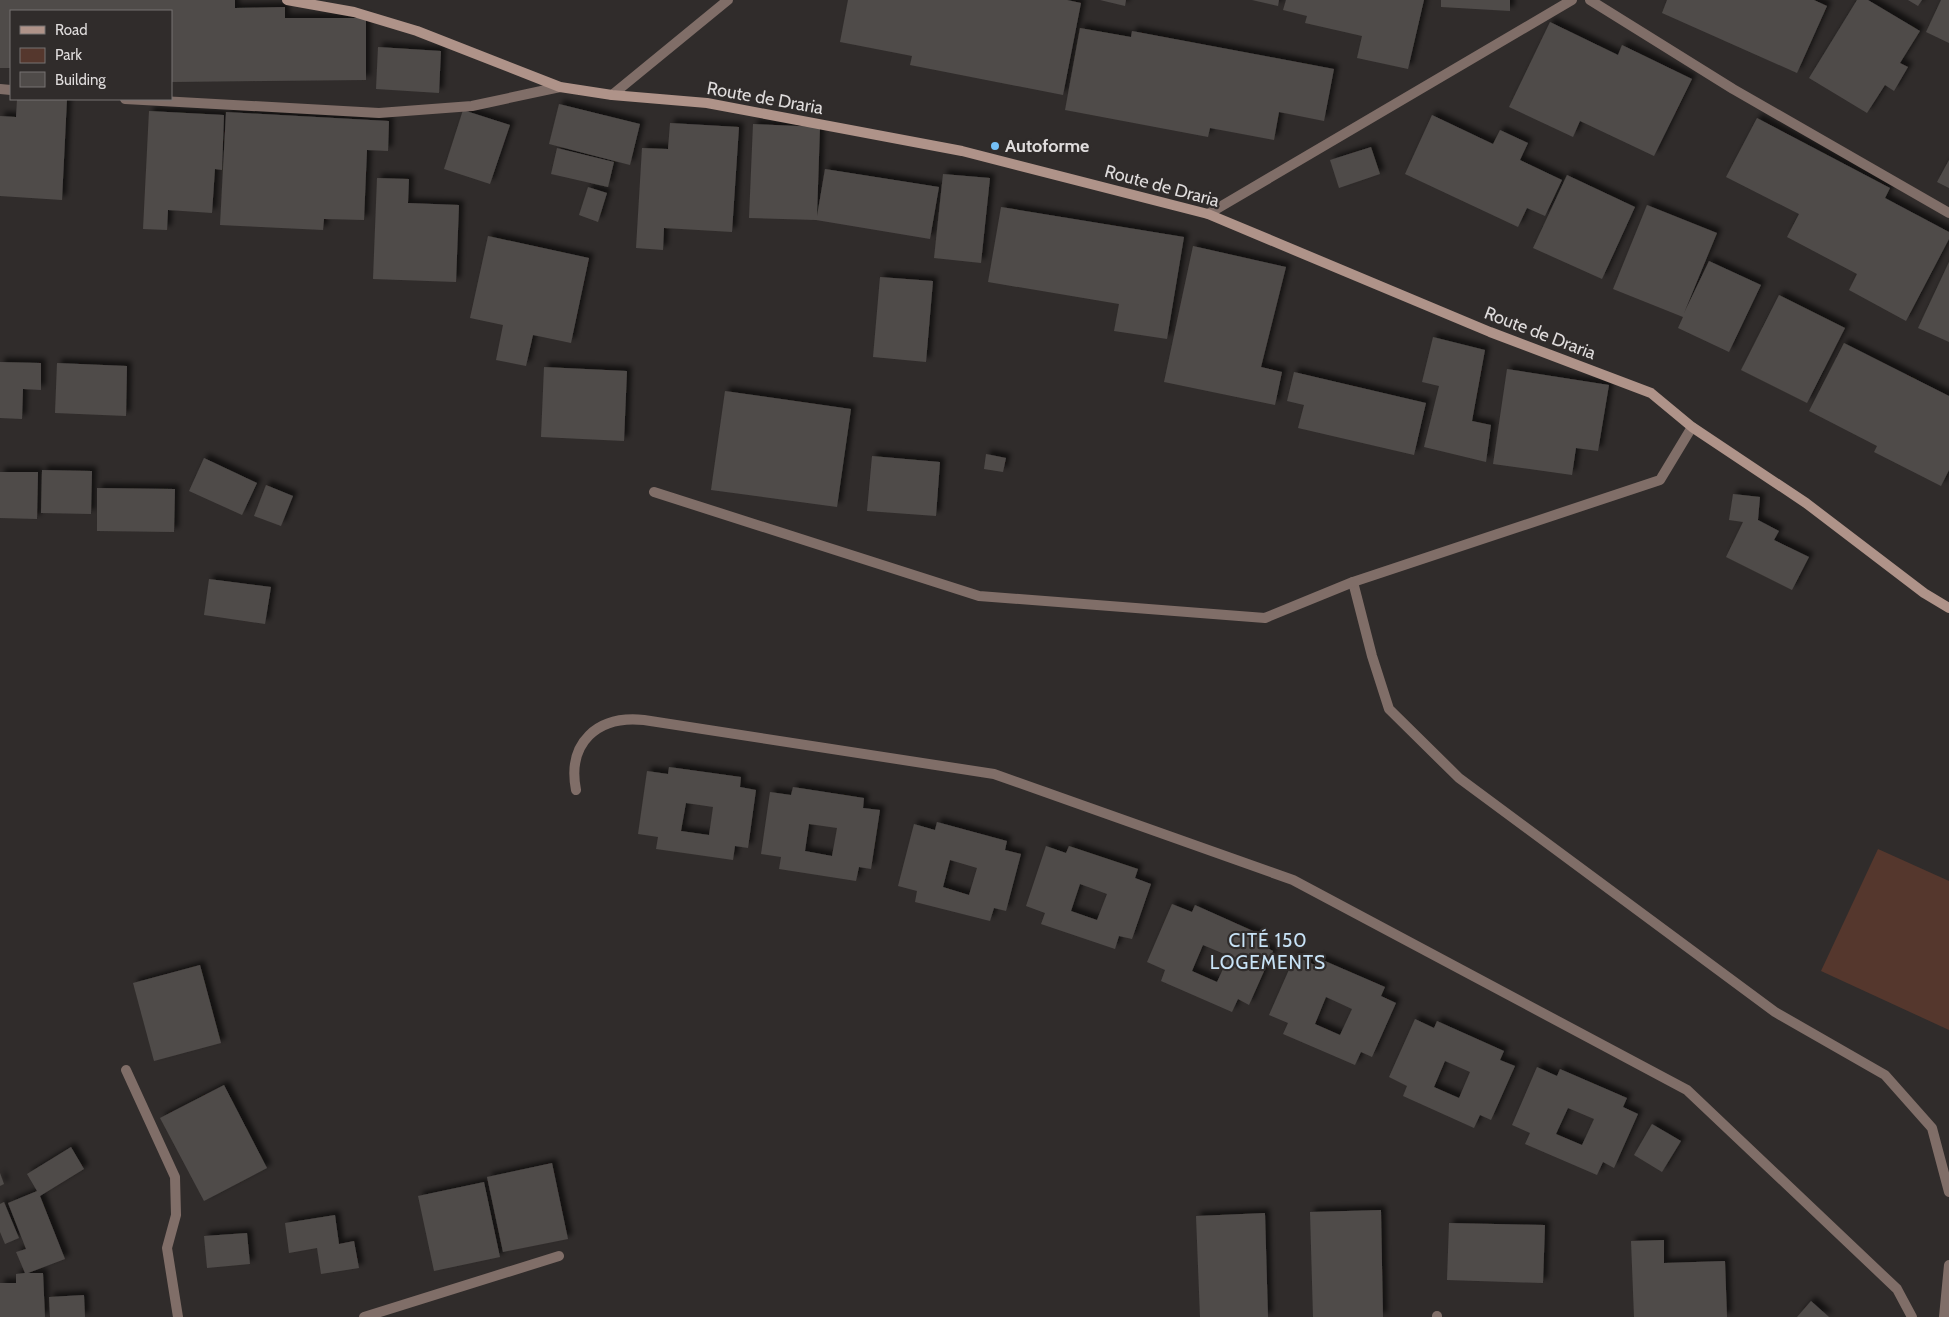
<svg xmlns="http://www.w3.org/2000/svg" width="1949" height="1317" viewBox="0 0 1949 1317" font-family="Cabin,sans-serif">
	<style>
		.green { fill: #55372d }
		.building { fill: #4f4b49; fill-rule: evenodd; filter: url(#shadow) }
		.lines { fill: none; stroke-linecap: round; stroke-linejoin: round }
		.lane { stroke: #806e68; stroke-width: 10 }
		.street { stroke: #806e68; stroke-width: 10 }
		.secondary { stroke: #af9389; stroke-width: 10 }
		.poi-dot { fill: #75c0f6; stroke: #302c2b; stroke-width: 2 }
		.labels { text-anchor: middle; stroke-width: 4.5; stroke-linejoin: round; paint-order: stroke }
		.street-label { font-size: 18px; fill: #dfdcdc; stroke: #302c2b }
		.poi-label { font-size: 18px; font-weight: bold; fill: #dfdcdc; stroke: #302c2b; text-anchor: start }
		.neighbourhood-label { font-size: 19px; letter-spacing: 1px; fill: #c8e3f7; stroke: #302c2b }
	</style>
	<defs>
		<filter id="shadow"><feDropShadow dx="4.5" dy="-4.5" stdDeviation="2.5" flood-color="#0009"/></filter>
	</defs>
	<rect width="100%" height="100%" fill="#302c2b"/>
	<path class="green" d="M1878,849L1949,881V1030L1821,971Z"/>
	<g class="building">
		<path d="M0,0H235V8L285,7V18H366V80L171,82V11H11V68H0Z"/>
		<path d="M848,0H1067L1081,3L1063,95L910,65L912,56L840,42Z"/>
		<path d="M1100,0H1126L1125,6Z"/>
		<path d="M1252,0H1279L1278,6Z"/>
		<path d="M1286,0H1424L1408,69L1357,58L1362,36L1305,23L1307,16L1283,10Z"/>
		<path d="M1441,0H1510V11L1441,7Z"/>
		<path d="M1667,0H1814L1827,6L1797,73L1662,13Z"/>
		<path d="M1857,0H1868L1920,31L1900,63L1908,67L1894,91L1885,85L1867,113L1809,78Z"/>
		<path d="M1908,0H1922L1918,6Z"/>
		<path d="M1941,0H1949V43L1926,32Z"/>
		<path d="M1550,22L1618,55L1622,45L1692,79L1654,156L1580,121L1573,137L1509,107Z"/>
		<path d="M1080,28L1131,37L1132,31L1334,69L1324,121L1279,112L1274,140L1210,128L1208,137L1065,110Z"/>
		<path d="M378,47L441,51L439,93L376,89Z"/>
		<path d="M17,99H67L62,200L0,196V116L16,117Z"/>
		<path d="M559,104L640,124L630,165L549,144Z"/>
		<path d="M463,110L510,125L490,184L444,169Z"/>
		<path d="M149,111L224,115L222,170L215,169L212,213L168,210L167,230L143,229Z"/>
		<path d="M226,112L389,121L388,151L367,150L364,220L324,219L323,230L220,225Z"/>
		<path d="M1432,115L1493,144L1500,130L1528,143L1520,160L1562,180L1545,216L1527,208L1518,227L1405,174Z"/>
		<path d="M1757,118L1890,188L1885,198L1949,232V239L1906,321L1849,290L1857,274L1787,237L1799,214L1726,177Z"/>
		<path d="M670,123L739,127L732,232L664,228L663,250L636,248L642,148L668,149Z"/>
		<path d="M753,124L820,127L817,216L825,169L939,187L930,239L816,220L749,218Z"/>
		<path d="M1371,147L1380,174L1339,188L1330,160Z"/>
		<path d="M557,148L614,162L608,187L551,174Z"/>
		<path d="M1949,160V188L1937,182Z"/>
		<path d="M943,174L990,178L981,263L934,258Z"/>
		<path d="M1567,175L1635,207L1602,279L1533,248Z"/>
		<path d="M377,178L409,179L408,203L459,205L456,282L373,279Z"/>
		<path d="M588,187L607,193L598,222L579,215Z"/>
		<path d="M1647,205L1717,233L1684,313L1709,261L1761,285L1729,352L1678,328L1683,317L1613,289Z"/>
		<path d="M1001,207L1184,237L1167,339L1114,331L1119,304L988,282Z"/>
		<path d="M488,236L589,258L571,343L533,335L526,366L496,360L503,325L470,318Z"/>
		<path d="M1193,246L1286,267L1261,367L1282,372L1275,405L1164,382Z"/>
		<path d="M1949,262V342L1918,328Z"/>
		<path d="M880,277L933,281L926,362L873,357Z"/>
		<path d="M1779,295L1845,328L1807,403L1741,370Z"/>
		<path d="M1433,337L1485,350L1472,421L1491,425L1486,462L1424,447L1439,386L1422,382Z"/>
		<path d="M1844,343L1949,396V470L1941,486L1874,452L1877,446L1809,411Z"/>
		<path d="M0,362L41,363V390L23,389L22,419L0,418Z"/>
		<path d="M57,363L127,366L126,416L55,413Z"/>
		<path d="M544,367L627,371L624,441L541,437Z"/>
		<path d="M1507,369L1609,385L1598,451L1576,448L1572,475L1493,464Z"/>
		<path d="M1294,372L1426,403L1414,455L1298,428L1304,405L1287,401Z"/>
		<path d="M725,391L851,409L837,507L711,490Z"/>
		<path d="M986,454L1006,458L1003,472L984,469Z"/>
		<path d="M872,456L940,462L936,516L867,511Z"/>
		<path d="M204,458L257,483L242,515L189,491Z"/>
		<path d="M42,470L92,471L91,514L41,513Z"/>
		<path d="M0,472H38L37,519L0,518Z"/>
		<path d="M266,485L293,496L281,526L254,516Z"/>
		<path d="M97,488L175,489L174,532L97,531Z"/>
		<path d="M1733,494L1760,497L1758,520L1779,531L1774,540L1809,557L1792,590L1726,557L1743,522L1729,520Z"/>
		<path d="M209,579L271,587L265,624L204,615Z"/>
		<path d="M669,767L741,777L740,787L756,790L748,848L735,846L733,860L656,849L658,837L638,834L647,771L668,774ZM686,803L713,807L709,835L681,831Z"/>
		<path d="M793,787L864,798L863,808L880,810L871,869L859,867L856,881L779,869L781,857L761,854L770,792L791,795ZM809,824L837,828L832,856L805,851Z"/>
		<path d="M937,822L1007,841L1005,850L1021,854L1006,911L994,908L990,921L915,902L917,891L898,886L914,824L935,830ZM950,860L977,868L969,895L943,887Z"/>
		<path d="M1046,846L1066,853L1069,846L1138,869L1135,878L1151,884L1132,939L1119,936L1115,949L1041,924L1045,913L1026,906ZM1080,884L1107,894L1097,920L1071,911Z"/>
		<path d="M1172,904L1192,912L1195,905L1262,935L1258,943L1273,951L1249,1005L1238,999L1232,1012L1161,981L1165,970L1147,962ZM1203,945L1229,956L1217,982L1192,971Z"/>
		<path d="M1295,956L1315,965L1318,958L1385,987L1381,996L1396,1003L1372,1057L1361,1052L1355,1065L1283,1034L1288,1023L1269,1015ZM1326,997L1352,1009L1340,1035L1315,1024Z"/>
		<path d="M200,965L221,1043L154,1061L133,983Z"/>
		<path d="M1415,1019L1434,1028L1437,1021L1504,1051L1500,1060L1515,1066L1491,1120L1480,1115L1474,1128L1403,1096L1407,1086L1389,1077ZM1445,1061L1470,1072L1459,1098L1434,1087Z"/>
		<path d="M1537,1067L1557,1076L1560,1069L1627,1098L1623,1107L1638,1114L1614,1168L1603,1162L1597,1175L1525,1144L1530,1133L1512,1125ZM1568,1108L1594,1119L1582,1145L1556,1134Z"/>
		<path d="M224,1085L267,1168L204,1201L160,1118Z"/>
		<path d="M1652,1124L1681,1141L1662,1172L1634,1155Z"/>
		<path d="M71,1147L84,1169L40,1196L65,1259L28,1273H43L45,1317H0V1283H16V1274L25,1273L16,1252L26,1249L8,1203L37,1191L27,1174Z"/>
		<path d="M552,1163L568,1239L503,1252L487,1177Z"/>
		<path d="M0,1173L4,1184L0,1186Z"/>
		<path d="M484,1182L500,1257L434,1271L418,1196Z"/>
		<path d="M4,1202L19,1238L5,1244L0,1232V1204Z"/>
		<path d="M1381,1210L1383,1317H1313L1310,1212Z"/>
		<path d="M1265,1213L1268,1317H1200L1196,1216Z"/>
		<path d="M335,1215L339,1244L354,1241L359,1268L321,1274L317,1248L289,1253L285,1223Z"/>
		<path d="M1449,1223L1545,1225L1543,1283L1447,1280Z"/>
		<path d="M247,1233L250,1264L207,1268L204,1236Z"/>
		<path d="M1664,1240V1263L1725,1261L1727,1317H1634L1631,1241Z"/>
		<path d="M84,1295L85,1317H50L49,1297Z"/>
		<path d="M1811,1301L1829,1317H1797Z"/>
	</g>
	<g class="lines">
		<g class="lane">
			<path d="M1353,582L1372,656L1389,709L1459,778L1775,1012L1885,1075L1932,1128L1949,1192"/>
			<path d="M1437,1316V1317"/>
			<path d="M1944,1317L1949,1265"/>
		</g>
		<g class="street">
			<path d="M1590,0L1733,89L1949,213"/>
			<path d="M0,89L11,90"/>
			<path d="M612,95L728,0"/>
			<path d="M125,99L379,113L472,106L560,87"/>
			<path d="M1208,214L1572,0"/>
			<path d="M654,492L979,596L1265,618L1353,582L1660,480L1692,427"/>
			<path d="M576,790C567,743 597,715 644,720L994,774L1293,880L1687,1090L1897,1289L1912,1317"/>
			<path d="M126,1070L175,1177L176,1215L167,1248L178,1317"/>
			<path d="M364,1317L559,1256"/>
		</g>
		<path class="secondary" d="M287,0L354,12L417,31L560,87L612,95L707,103L962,151L1208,214L1490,332L1651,393L1692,427L1806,503L1924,593L1949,608"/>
	</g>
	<circle class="poi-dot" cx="995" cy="146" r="5"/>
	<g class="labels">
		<g class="street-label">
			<text transform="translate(765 98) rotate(10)" y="6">Route de Draria</text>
			<text transform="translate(1162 186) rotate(15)" y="6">Route de Draria</text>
			<text transform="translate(1540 333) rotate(21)" y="6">Route de Draria</text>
		</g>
		<g class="poi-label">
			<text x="1005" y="152">Autoforme</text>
		</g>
		<g class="neighbourhood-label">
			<text x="1268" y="947">CITÉ 150<tspan x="1268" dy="22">LOGEMENTS</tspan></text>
		</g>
	</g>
	<rect x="10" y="10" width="162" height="90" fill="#302c2b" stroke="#767272"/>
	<rect x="20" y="26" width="25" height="8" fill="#af9389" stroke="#767272"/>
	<text x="55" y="35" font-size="15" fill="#dfdcdc">Road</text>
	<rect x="20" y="48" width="25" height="15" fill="#55372d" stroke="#767272"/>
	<text x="55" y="60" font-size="15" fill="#dfdcdc">Park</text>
	<rect x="20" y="72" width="25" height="15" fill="#4f4b49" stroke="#767272"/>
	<text x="55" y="85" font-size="15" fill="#dfdcdc">Building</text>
</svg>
